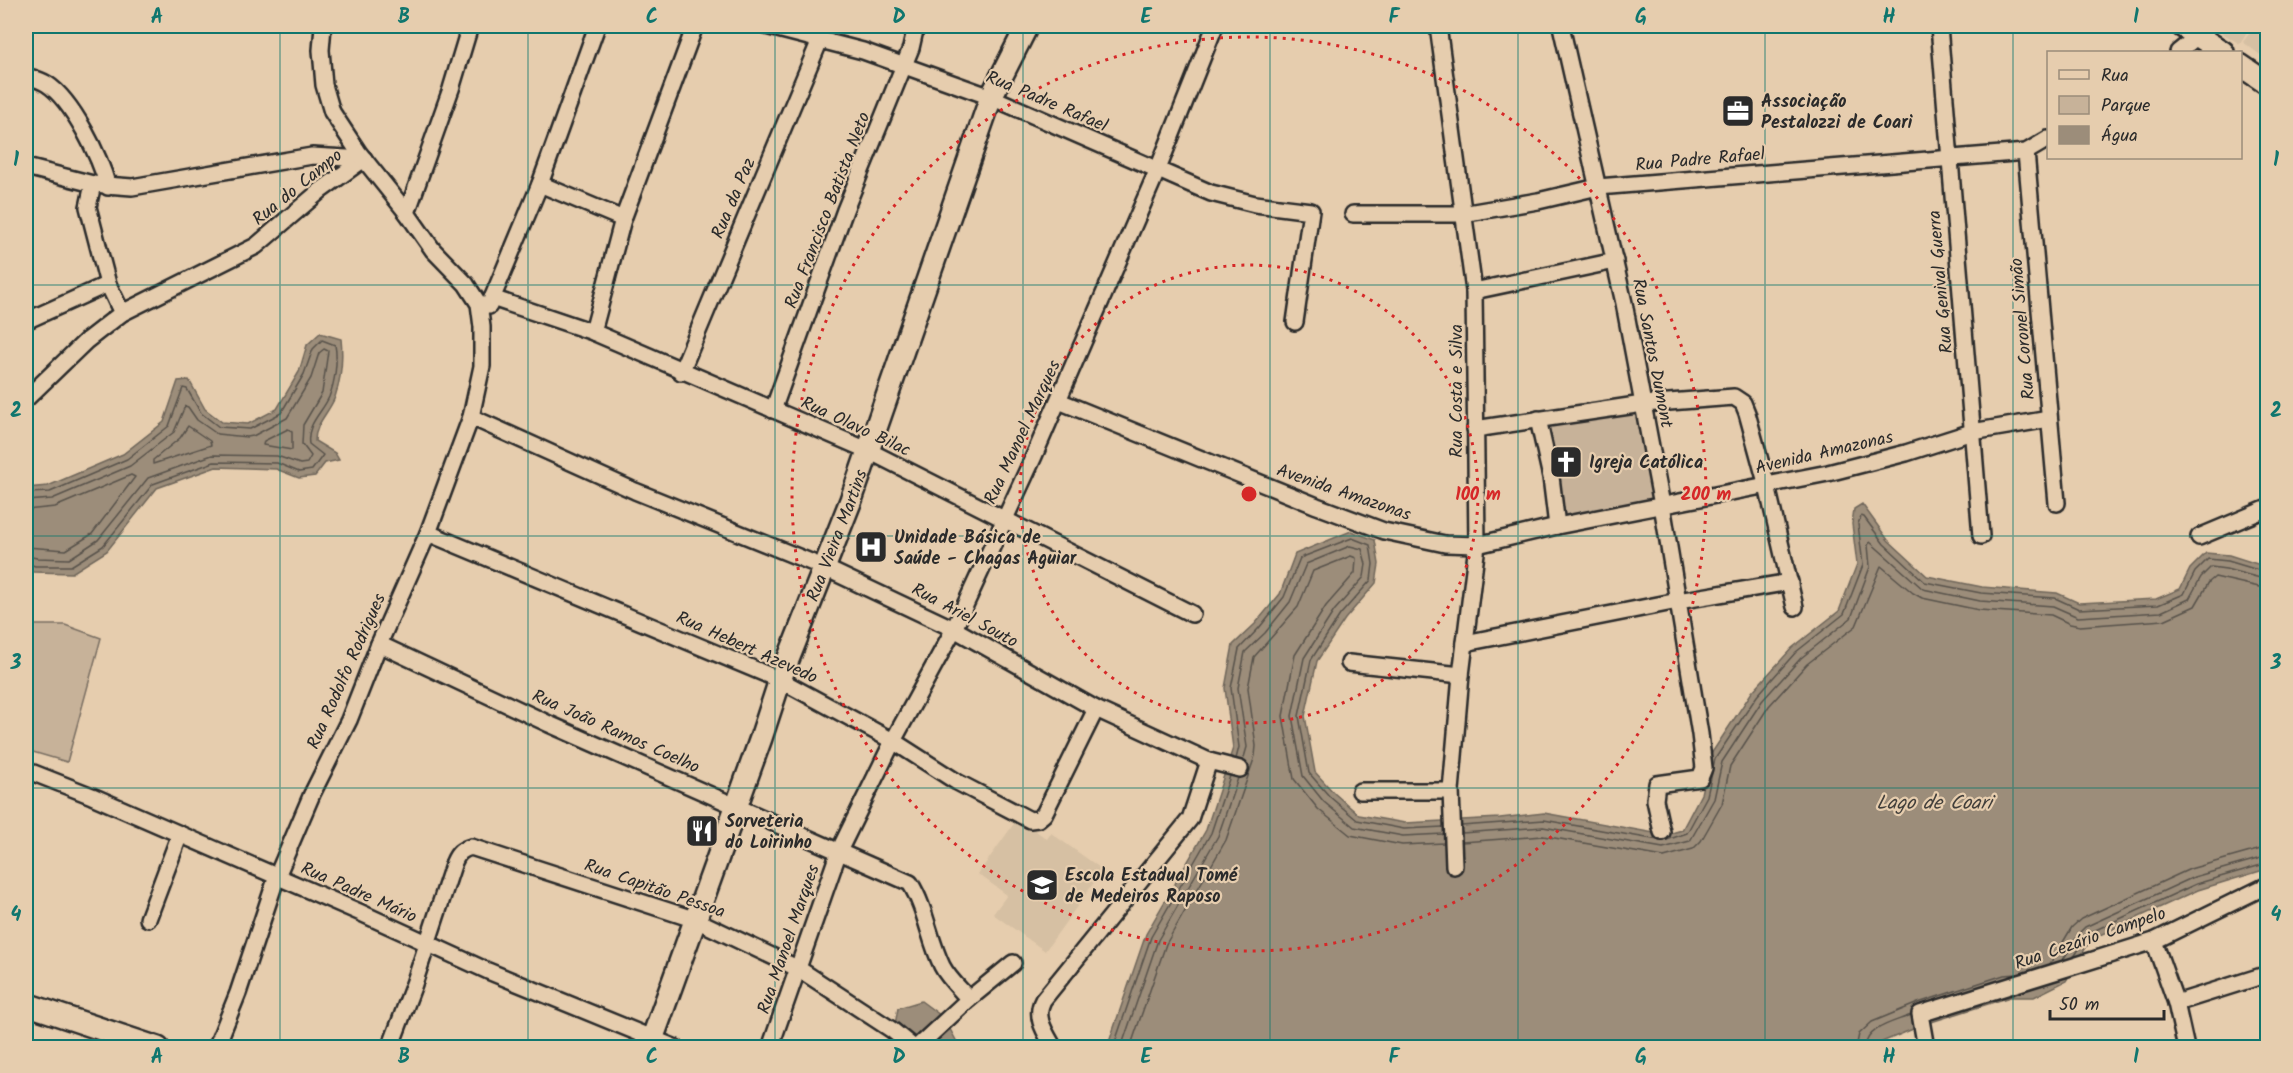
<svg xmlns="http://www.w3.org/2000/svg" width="2293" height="1073" viewBox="0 0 2293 1073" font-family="Kalam,sans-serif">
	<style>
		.built { fill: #d6c0a3 }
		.green { fill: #c7b299; stroke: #796e62; stroke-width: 1.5 }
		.water { fill: #9c8d7a; stroke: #6f665a; stroke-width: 1.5 }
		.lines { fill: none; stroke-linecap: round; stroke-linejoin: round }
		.shore { stroke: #58524b; stroke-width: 1.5 }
		.street-casing { stroke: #2b2b2b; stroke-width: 20 }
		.secondary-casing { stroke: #2b2b2b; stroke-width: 26 }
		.street { stroke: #e6cdae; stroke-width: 15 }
		.secondary { stroke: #e6cdae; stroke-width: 21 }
		.grid { fill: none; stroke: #0f766e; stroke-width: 1.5; stroke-opacity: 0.55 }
		.ring { fill: none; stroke: #d62828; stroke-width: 3; stroke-dasharray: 3 6 }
		.labels { text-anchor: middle; stroke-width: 4.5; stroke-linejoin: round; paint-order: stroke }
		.street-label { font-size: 18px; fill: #2b2b2b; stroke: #e6cdae }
		.poi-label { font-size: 18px; font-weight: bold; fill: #2b2b2b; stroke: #e6cdae; text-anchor: start }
		.water-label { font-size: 20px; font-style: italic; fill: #423f3b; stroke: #e6cdae }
		.centre { fill: #d62828; stroke: #e6cdae; stroke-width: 3 }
		.ring-label { font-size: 18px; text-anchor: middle; font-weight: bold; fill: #d62828; stroke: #e6cdae; stroke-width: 4.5; stroke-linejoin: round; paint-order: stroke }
		.neatline { fill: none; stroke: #0f766e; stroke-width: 2 }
		.grid-label { font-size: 20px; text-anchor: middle; font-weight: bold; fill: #0f766e }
	</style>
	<rect width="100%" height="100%" fill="#e6cdae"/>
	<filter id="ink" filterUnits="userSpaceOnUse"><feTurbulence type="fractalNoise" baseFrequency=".0167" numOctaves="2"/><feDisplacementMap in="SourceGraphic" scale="12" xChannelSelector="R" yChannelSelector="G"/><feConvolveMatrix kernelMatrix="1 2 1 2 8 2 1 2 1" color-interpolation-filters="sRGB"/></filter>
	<g filter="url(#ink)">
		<g class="built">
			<path d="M2211,26H2250L2240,44Z"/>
			<path d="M2255,26L2267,27V60L2243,42Z"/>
			<path d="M1018,818L1047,839L1051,833L1103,870L1045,951L993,914L1007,895L978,874Z"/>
		</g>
		<g class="green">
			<path d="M1638,410L1654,503L1561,520L1542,422Z"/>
			<path d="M29,625H65L101,638L67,762L26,750V637Z"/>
		</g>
		<g class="water">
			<path d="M320,333L341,339C343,358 341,379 335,397C329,413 315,423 315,441L335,453L339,460L325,463L315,476L299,478L276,469L216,467L157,488L107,551L72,573L33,572L26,568V488L48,486L123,454L164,422L178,381L189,380L205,409L222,422L248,424L277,409L299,372L307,345Z"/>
			<path d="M1862,504L1888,540L1927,576L1982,587L2057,593L2079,603L2156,599L2180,589L2190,569L2206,553L2229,555L2267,567V869L2198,890L2091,939L2066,981L2034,997H2010L1925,1024L1882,1042L1875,1047L1107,1048L1146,934L1206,830L1233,748L1225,688L1233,645L1255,624L1280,594L1295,554L1351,531L1375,540L1379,564L1376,583L1345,619L1317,661L1305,716L1315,772L1334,793L1359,815L1405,823L1500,818L1544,813L1665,835L1682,830L1701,794L1709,757L1752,692L1792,648L1839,611L1857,564L1852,524L1854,509Z"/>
			<path d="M921,1001L944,1018L958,1044L965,1047H901L893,1036L898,1008Z"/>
		</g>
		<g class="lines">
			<g class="shore">
				<path d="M188,426L210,441L211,445L153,464V460L180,438Z"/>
				<path d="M288,429L292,431V450L263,445L264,441Z"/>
				<path d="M26,493L50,492L127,459L169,426L183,388L187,389L201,413L219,427L250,429L281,413L304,374L313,349L322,340L335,345C338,360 335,382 329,397C322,413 306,424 309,444L323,455L312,470L299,472L277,463L214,462L153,484L103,546L71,566H35L26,563"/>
				<path d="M26,501L52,499L130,466L174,432L185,406L188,407L197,420L217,434L247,437L253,436L287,418L311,378L319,353L324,349L328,351L322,393L303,425L302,444L311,456L307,463L300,464L277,456L212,455L148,478L98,540L69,559L37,558L26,556"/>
				<path d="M26,510L55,507L131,475L135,477L92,534L66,550L26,547"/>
				<path d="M1236,759L1239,747L1231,688L1239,649L1259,628L1284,597L1300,558L1352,538L1370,545L1373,564L1371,580L1340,615L1311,660L1299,716L1309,773L1330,797L1357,820L1404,829L1443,827"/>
				<path d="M1243,761L1247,747L1238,688L1245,652L1265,633L1290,602L1306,564L1350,546L1362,549L1366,564L1364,577L1334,611L1304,658L1292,716L1303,776L1324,802L1354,827L1403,836L1444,834"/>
				<path d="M1713,767L1715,759L1757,696L1796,652L1844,614L1863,565L1858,524L1861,516L1864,517L1884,544L1925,582L1981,593L2055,598L2079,609L2158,605L2184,594L2195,572L2208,559L2228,561L2268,573"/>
				<path d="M1461,826L1544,820L1658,840"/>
				<path d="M1462,833L1543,827L1663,848L1690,841L1714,799L1722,762L1762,701L1801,658L1851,618L1870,567L1868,545L1870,542L1923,589L1980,601L2053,606L2078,617L2161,612L2189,599L2201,577L2211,567L2226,569L2268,580"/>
				<path d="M1664,841L1687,833L1707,796L1712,773"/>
				<path d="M1462,842L1543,836L1664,857L1693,849L1701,841L1722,804L1730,766L1769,706L1807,664L1856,626L1881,566L1913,593L1922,598L1979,610L2051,615L2070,624L2080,626L2164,620L2195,606L2209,582L2215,577L2268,589"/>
				<path d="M2074,957L2089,933L2196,884L2268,863"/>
				<path d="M2063,960L2080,932L2085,927L2194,877L2268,856"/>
				<path d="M2050,964L2072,927L2081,919L2190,869L2268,847"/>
				<path d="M1113,1048L1151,937L1211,833L1230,776"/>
				<path d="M1121,1048L1158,940L1218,836L1238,778"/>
				<path d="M1130,1048L1166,944L1226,840L1255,756L1256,746L1248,688L1254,657L1298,607L1313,571L1351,556L1356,558L1355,573L1326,606L1295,655L1283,716L1294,779L1318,809L1350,835L1402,845L1444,843"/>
				<path d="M1856,1048L1859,1034L1872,1022L1918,1003L2004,975L2017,974"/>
				<path d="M1865,1048C1866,1027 1895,1022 1911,1015"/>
			</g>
			<g class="street-casing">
				<g id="street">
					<path d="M766,26L863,51L991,97L1211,193L1255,204L1311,211L1295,322"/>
					<path d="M1438,26L1474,291L1477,545L1461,675L1451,791L1454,866"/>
					<path d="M1561,26L1624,303L1662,505L1700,734L1704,768L1700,778L1657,784L1655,800L1662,832"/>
					<path d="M1939,26L1981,536"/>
					<path d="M2178,52L2199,35"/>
					<path d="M26,76C33,78 41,80 47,84C73,101 100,157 108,187"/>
					<path d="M2026,152L2057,503"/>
					<path d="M26,167L93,184L132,187L312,156L364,159"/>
					<path d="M93,184L88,207L108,284L122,313"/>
					<path d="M540,184L623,219"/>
					<path d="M407,213L451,89L470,26"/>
					<path d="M1353,214H1462L1538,201L1598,187L2026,152L2048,139"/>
					<path d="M1474,291L1615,261"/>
					<path d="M492,298L593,332L867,450L1192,614"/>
					<path d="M489,306L540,184L597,26"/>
					<path d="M26,321L108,284"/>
					<path d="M593,332L623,219L695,26"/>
					<path d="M681,372L820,40"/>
					<path d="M26,399L86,341L122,313L256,246L320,191L364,159"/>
					<path d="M1059,401L1317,506L1384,531L1445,544L1477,545L1557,526L1828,473L1906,453L1972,432L2049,419"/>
					<path d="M773,410L845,210L911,48L916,26"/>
					<path d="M471,417L635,491L823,567L954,629L1096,709L1209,761L1240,769"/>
					<path d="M1538,419L1551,477L1557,526"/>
					<path d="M1475,429L1643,404L1734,397L1743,403L1747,413L1767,486L1795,607"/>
					<path d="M428,533L780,680L893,741L957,782L1030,820L1038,819L1044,814L1096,709"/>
					<path d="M2199,537L2268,508"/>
					<path d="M1465,643L1678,601L1790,582"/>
					<path d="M379,644L549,724L910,883C926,908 929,940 942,966C948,978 960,989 969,999L916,1048"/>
					<path d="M1349,663L1461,675"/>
					<path d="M26,770L92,796L359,912L488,971L676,1048"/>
					<path d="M1360,791H1451"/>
					<path d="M148,919L180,834"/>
					<path d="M2154,941L2176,1003L2186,1048"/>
					<path d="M969,999L1013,963"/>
					<path d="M2176,1003L2268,974"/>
					<path d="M216,1048L238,993L277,876L312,794L349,720L379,644L428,533L471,417L482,366V327L479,304L466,284L433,250L407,213L359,153L332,112L324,85L321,50L323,26"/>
					<path d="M390,1048L414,984L454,862C458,853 461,850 471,847L696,920L799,969L892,1030L914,1048"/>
					<path d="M770,1048L839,851L893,741L954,629L1034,456L1158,169L1215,26"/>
					<path d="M1054,1048C1045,1032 1034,1017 1043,1000L1190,819L1209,761"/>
					<path d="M1926,1048L1920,1014L2154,941L2268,885"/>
				</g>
			</g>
			<g class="secondary-casing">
				<g id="secondary">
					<path d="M2182,26L2223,52"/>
					<path d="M2240,65L2268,84"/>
					<path d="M26,1004L158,1048"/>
					<path id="s1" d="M649,1048L761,738L780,680L851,500L991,97L1027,26"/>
				</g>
			</g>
			<use href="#street" class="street"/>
			<use href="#secondary" class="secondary"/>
		</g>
	</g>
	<path class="grid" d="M280,26V1048M528,26V1048M775,26V1048M1023,26V1048M1270,26V1048M1518,26V1048M1765,26V1048M2013,26V1048M26,285H2268M26,536H2268M26,788H2268"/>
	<g class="ring">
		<circle cx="1249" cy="494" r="229"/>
		<circle cx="1249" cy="494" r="457"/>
	</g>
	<defs>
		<g id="office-square" transform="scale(1.725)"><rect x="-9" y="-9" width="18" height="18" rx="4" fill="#2b2b2b" stroke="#e6cdae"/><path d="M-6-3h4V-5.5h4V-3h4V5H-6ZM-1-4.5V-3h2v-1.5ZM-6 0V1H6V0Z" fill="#fff"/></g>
		<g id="church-square" transform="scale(1.725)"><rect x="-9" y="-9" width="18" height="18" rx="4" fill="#2b2b2b" stroke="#e6cdae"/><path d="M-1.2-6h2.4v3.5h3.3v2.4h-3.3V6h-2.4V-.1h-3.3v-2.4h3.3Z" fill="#fff"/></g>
		<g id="hospital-square" transform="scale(1.725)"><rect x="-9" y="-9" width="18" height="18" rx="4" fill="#2b2b2b" stroke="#e6cdae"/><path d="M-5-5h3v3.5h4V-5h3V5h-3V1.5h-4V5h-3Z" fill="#fff"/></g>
		<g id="restaurant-square" transform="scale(1.725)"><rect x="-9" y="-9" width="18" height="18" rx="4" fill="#2b2b2b" stroke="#e6cdae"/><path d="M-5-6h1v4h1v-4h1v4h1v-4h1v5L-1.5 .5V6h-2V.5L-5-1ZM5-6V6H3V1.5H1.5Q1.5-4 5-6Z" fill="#fff"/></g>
		<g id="school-square" transform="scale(1.725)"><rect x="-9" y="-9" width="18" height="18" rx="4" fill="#2b2b2b" stroke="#e6cdae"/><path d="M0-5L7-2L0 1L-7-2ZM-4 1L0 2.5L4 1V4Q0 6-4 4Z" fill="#fff"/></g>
	</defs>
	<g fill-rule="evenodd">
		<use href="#office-square" x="1738" y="111"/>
		<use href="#church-square" x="1566" y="462"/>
		<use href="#hospital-square" x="871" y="547"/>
		<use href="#restaurant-square" x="702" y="831"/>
		<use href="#school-square" x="1042" y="885"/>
	</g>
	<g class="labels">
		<g class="street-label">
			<text transform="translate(1047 101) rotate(23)" y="6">Rua Padre Rafael</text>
			<text transform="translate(1700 159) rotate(-5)" y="6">Rua Padre Rafael</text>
			<text transform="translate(297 187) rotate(-39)" y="6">Rua do Campo</text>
			<text transform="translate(733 198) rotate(-67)" y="6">Rua da Paz</text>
			<text transform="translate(827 210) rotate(-69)" y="6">Rua Francisco Batista Neto</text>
			<text transform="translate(1940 282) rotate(-95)" y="6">Rua Genival Guerra</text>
			<text transform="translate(2022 329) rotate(-95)" y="6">Rua Coronel Simão</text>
			<text transform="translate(1653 353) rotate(79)" y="6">Rua Santos Dumont</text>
			<text transform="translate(1456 391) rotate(-90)" y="6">Rua Costa e Silva</text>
			<text transform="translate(856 426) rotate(25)" y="6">Rua Olavo Bilac</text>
			<text transform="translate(1022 432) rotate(-65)" y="6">Rua Manoel Marques</text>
			<text transform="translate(1824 452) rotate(-13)" y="6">Avenida Amazonas</text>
			<text transform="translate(1344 492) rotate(19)" y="6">Avenida Amazonas</text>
			<text dy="6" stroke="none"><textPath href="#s1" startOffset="546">Rua Vieira Martins</textPath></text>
			<text transform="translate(965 615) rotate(28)" y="6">Rua Ariel Souto</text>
			<text transform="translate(747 647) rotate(24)" y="6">Rua Hebert Azevedo</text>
			<text transform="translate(346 671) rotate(-66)" y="6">Rua Rodolfo Rodrigues</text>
			<text transform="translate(616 731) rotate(24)" y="6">Rua João Ramos Coelho</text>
			<text transform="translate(655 888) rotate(19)" y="6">Rua Capitão Pessoa</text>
			<text transform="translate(359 892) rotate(24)" y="6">Rua Padre Mário</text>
			<text transform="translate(2090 938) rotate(-19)" y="6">Rua Cezário Campelo</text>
			<text transform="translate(788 939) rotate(-71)" y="6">Rua Manoel Marques</text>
		</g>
		<g class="poi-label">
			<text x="1761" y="107">Associação<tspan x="1761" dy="21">Pestalozzi de Coari</tspan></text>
			<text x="1589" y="468">Igreja Católica</text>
			<text x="894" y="543">Unidade Básica de<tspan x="894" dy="21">Saúde - Chagas Aguiar</tspan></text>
			<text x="725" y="827">Sorveteria<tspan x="725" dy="21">do Loirinho</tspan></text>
			<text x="1065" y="881">Escola Estadual Tomé<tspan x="1065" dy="21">de Medeiros Raposo</tspan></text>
		</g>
		<g class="water-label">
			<text x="1934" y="809">Lago de Coari</text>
		</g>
	</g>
	<circle cx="1249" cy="494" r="9" class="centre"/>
	<g class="ring-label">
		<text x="1478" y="500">100 m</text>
		<text x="1706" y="500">200 m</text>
	</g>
	<rect width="2293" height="1073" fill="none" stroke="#e6cdae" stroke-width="66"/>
	<rect x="2047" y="51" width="195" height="108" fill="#e6cdae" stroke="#9b8c7a" stroke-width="1.5"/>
	<rect x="2059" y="70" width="30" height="9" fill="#e6cdae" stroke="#9b8c7a" stroke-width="1.5"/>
	<text x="2101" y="81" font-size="18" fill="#2b2b2b">Rua</text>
	<rect x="2059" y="96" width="30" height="18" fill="#c7b299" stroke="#9b8c7a" stroke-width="1.5"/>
	<text x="2101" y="111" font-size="18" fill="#2b2b2b">Parque</text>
	<rect x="2059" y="126" width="30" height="18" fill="#9c8d7a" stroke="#9b8c7a" stroke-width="1.5"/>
	<text x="2101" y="141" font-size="18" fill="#2b2b2b">Água</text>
	<path d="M2050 1010v9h114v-9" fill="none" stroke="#2b2b2b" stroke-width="3"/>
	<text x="2059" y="1010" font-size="18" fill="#2b2b2b" stroke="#e6cdae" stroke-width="4.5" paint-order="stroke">50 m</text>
	<rect x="33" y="33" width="2227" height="1007" class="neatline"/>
	<g class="grid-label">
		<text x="157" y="23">A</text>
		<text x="404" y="23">B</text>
		<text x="652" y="23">C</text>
		<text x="899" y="23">D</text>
		<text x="1146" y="23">E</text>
		<text x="1394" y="23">F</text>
		<text x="1641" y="23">G</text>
		<text x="1889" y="23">H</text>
		<text x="2136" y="23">I</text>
		<text x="16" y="166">1</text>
		<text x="2276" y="166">1</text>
		<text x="16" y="417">2</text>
		<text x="2276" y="417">2</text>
		<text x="16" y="669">3</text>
		<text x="2276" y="669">3</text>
		<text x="16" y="921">4</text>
		<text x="2276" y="921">4</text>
		<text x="157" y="1063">A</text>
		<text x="404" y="1063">B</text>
		<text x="652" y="1063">C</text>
		<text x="899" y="1063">D</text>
		<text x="1146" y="1063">E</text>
		<text x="1394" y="1063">F</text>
		<text x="1641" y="1063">G</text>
		<text x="1889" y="1063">H</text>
		<text x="2136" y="1063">I</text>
	</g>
</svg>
